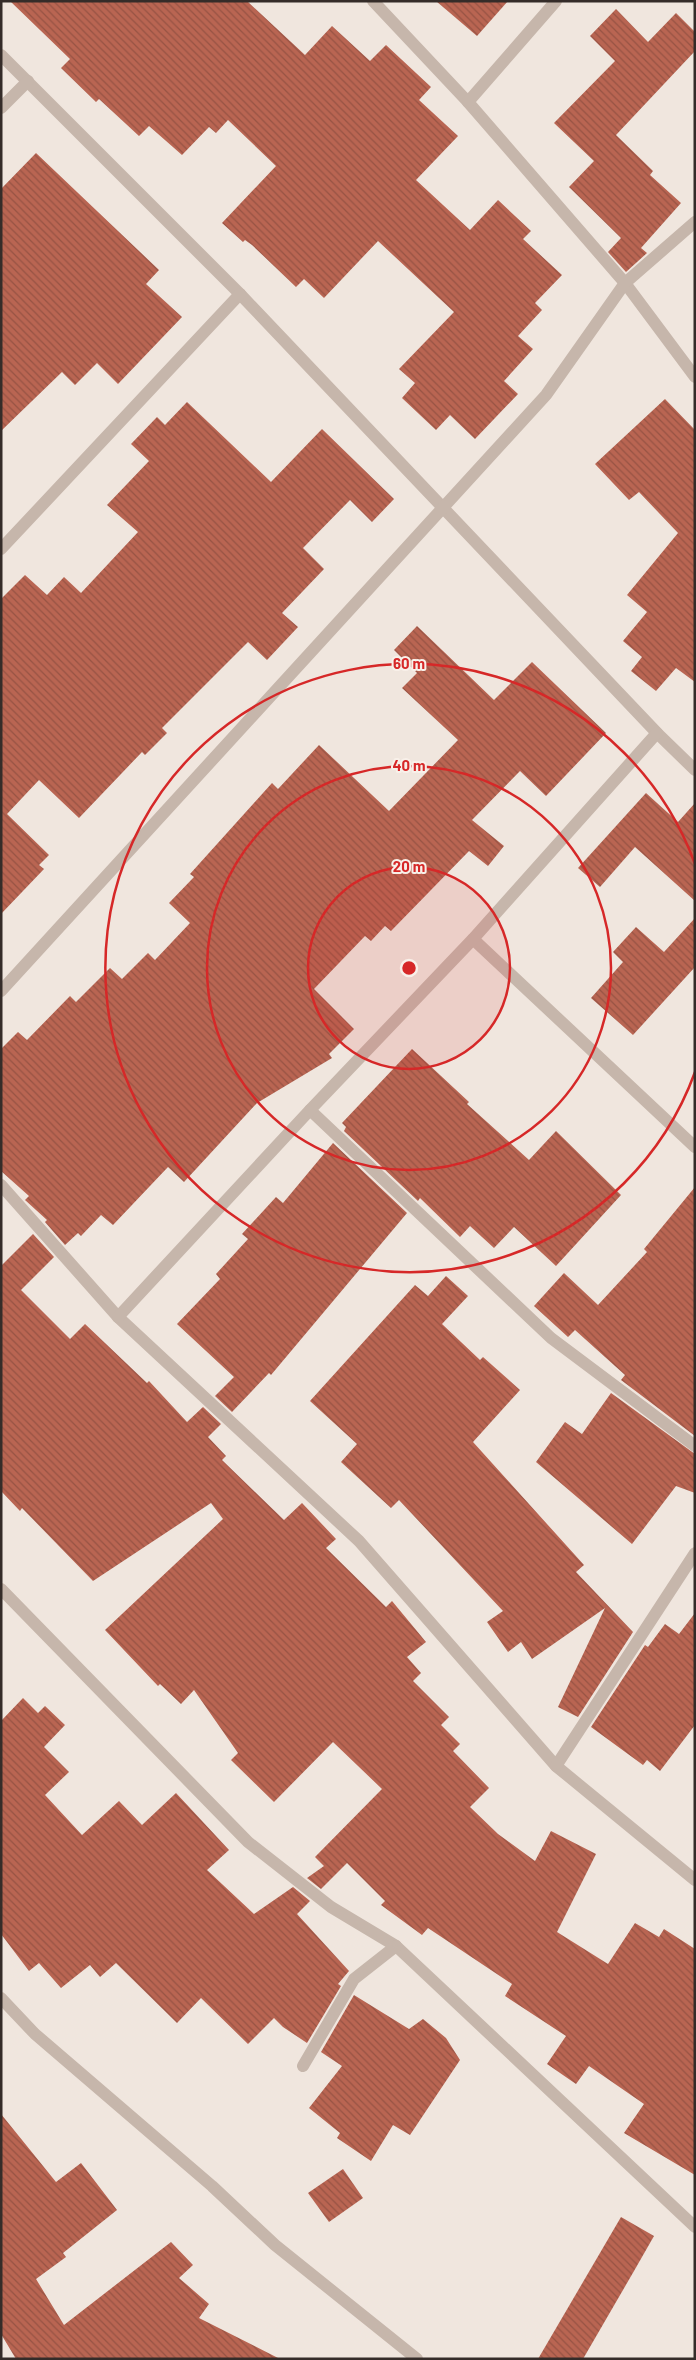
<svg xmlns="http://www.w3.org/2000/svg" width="696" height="2360" viewBox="0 0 696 2360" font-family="Barlow,sans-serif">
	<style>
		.building { fill: url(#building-back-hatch) }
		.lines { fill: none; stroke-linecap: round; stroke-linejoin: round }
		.minor { stroke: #c6b6ab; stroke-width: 12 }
		.ring { fill: none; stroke: #d62828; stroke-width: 2.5 }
		.centre { fill: #d62828; stroke: #f8f0e9; stroke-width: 2.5 }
		.ring-label { font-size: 15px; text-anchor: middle; font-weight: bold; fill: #d62828; stroke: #f8f0e9; stroke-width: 4; stroke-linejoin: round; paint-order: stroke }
	</style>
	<defs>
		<pattern id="building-back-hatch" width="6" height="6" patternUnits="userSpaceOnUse" patternTransform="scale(1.25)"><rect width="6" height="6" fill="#b96552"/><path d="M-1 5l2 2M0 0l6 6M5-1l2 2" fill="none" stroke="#975344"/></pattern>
	</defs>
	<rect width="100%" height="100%" fill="#f0e6de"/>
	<g class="building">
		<path d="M10,1H247L305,55L332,26L370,61L386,45L431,87L419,100L458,136L416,180L470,230L498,200L531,231L523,239L562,275L535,303L542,310L518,336L533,349L504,381L518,394L475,439L450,415L436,430L402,398L415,383L399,369L454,312L378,241L324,298L304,279L296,287L252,245L245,240L243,242L222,223L276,166L228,120L216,133L209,127L182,155L149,126L139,136L99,99L96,102L61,68L70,59Z"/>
		<path d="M436,1H508L477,36Z"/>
		<path d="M616,9L648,42L676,13L695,32V51L616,135L653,171L650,175L681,203L641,248L647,253L626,272L608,252L621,238L569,187L594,161L554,123L615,61L590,36Z"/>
		<path d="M36,153L159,270L146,284L182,317L118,384L97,363L75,385L62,372L1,431V189Z"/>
		<path d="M665,399L695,430V682L676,668L656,691L631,671L642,657L623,641L647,612L627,595L678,533L639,492L629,500L595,464Z"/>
		<path d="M187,402L271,482L322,429L394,499L372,522L350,500L303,548L324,569L282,613L298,627L267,660L248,642L162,728L167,733L145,755L142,752L79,818L39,780L7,814L49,855L39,865L44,869L1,914V599L25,575L47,595L64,577L81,593L138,532L107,505L149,461L131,444L157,417L165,425Z"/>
		<path d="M417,626L494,700L532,662L606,733L546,796L520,771L472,820L504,846L488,866L469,851L391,931L385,926L371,941L365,936L314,989L354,1029L329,1054L332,1058L257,1103L184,1182L168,1167L113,1225L101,1215L81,1236L78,1233L65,1245L45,1222L47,1220L25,1200L29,1196L1,1171V1049L18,1032L27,1040L70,996L76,1002L110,968L122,979L148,953L155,960L190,923L169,903L194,877L190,874L272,783L278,789L319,745L389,811L458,740L402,688L417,673L394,650Z"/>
		<path d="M646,793L678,822L695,803V901L635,847L600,887L578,868Z"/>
		<path d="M695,918V967L633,1035L591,998L623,962L613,952L636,927L664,952Z"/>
		<path d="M412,1049L469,1102L467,1104L529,1160L556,1131L621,1195L556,1266L514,1227L494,1248L470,1226L460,1237L420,1198L418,1201L344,1131L346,1127L342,1123Z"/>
		<path d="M333,1143L407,1213L271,1375L269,1373L232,1412L215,1396L234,1377L177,1324L220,1279L216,1274L248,1239L242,1234L276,1197L283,1203Z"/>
		<path d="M695,1187V1436L621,1380L625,1375L575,1330L568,1337L534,1306L564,1273L598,1305L647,1252L644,1249Z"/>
		<path d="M33,1234L54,1257L21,1290L70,1339L85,1324L147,1383L149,1381L187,1422L203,1407L221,1424L208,1437L226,1456L222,1460L284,1520L302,1503L336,1539L326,1548L386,1607L392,1601L426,1642L407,1657L421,1673L413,1681L449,1717L441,1725L460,1744L453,1751L489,1788L470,1807L498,1834L535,1861L551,1831L596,1854L557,1932L608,1964L635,1923L659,1937L664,1929L695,1949V2175L624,2133L644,2104L589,2066L576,2084L547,2064L566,2036L505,1996L512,1984L428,1928L422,1935L381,1905L385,1901L347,1863L321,1889L307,1878L324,1866L315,1857L382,1789L333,1742L274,1802L231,1760L238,1753L194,1690L181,1704L160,1684L158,1686L105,1630L223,1519L211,1503L93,1581L22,1508L20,1511L1,1491V1266Z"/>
		<path d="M446,1276L468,1296L442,1324L480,1360L483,1357L520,1390L473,1442L584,1565L576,1572L633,1632L578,1717L558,1707L605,1608L532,1659L521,1642L508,1652L487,1622L503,1611L399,1500L391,1508L341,1462L357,1444L310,1401L415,1285L428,1296Z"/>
		<path d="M611,1393L695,1454V1493L676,1486L632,1544L536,1462L565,1422L582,1434Z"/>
		<path d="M695,1613V1725L660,1771L647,1760L643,1765L591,1727L645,1645L648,1647L665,1624L679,1634Z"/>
		<path d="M23,1698L38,1713L45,1706L65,1725L44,1747L69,1772L45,1795L82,1835L119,1801L142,1825L176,1793L229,1850L207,1870L254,1914L293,1887L310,1901L297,1914L349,1971L338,1984L341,1986L307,2043L283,2027L274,2018L248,2044L201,1998L177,2023L116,1963L100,1977L90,1965L61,1988L39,1963L29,1971L1,1934V1721Z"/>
		<path d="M354,1995L409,2029L423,2019L446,2038L460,2060L410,2135L393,2125L371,2161L337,2138L340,2133L309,2108L342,2066L321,2052Z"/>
		<path d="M1,2114L56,2182L81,2163L117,2210L63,2253L66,2257L36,2279L64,2325L171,2242L193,2265L179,2278L209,2304L199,2318L280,2359H16L1,2334Z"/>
		<path d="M343,2169L363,2198L329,2222L308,2193Z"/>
		<path d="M621,2217L654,2236L634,2271L583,2359H538Z"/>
	</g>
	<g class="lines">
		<g class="minor">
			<path d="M373,1L468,102L625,283L695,377"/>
			<path d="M1,55L240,294L657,733L695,770"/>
			<path d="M468,102L556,1"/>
			<path d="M1,108L28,81"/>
			<path d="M1,549L240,294"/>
			<path d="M473,939L695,1147"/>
			<path d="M1,991L546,395L625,283L695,222"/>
			<path d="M310,1110L551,1338L695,1446"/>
			<path d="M1,1185L118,1317L359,1541L556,1766L695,1880"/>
			<path d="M118,1317L310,1110L473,939L657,733"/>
			<path d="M1,1589L248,1842L331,1907L396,1946L695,2227"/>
			<path d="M556,1766L695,1553"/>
			<path d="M1,1998L35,2034L212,2186L275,2245L417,2359"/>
			<path d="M303,2066L354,1979L396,1946"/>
		</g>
	</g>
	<circle cx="409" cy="968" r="101" fill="#d62828" fill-opacity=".12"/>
	<g class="ring">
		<circle cx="409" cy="968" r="101"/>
		<circle cx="409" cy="968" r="202"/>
		<path d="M695 1072A304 304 0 1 1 695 864"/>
	</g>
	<circle cx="409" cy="968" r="8" class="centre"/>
	<g class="ring-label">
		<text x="409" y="669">60 m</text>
		<text x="409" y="771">40 m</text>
		<text x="409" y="872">20 m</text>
	</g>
	<rect width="696" height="2360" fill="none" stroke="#352c29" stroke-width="5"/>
</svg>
